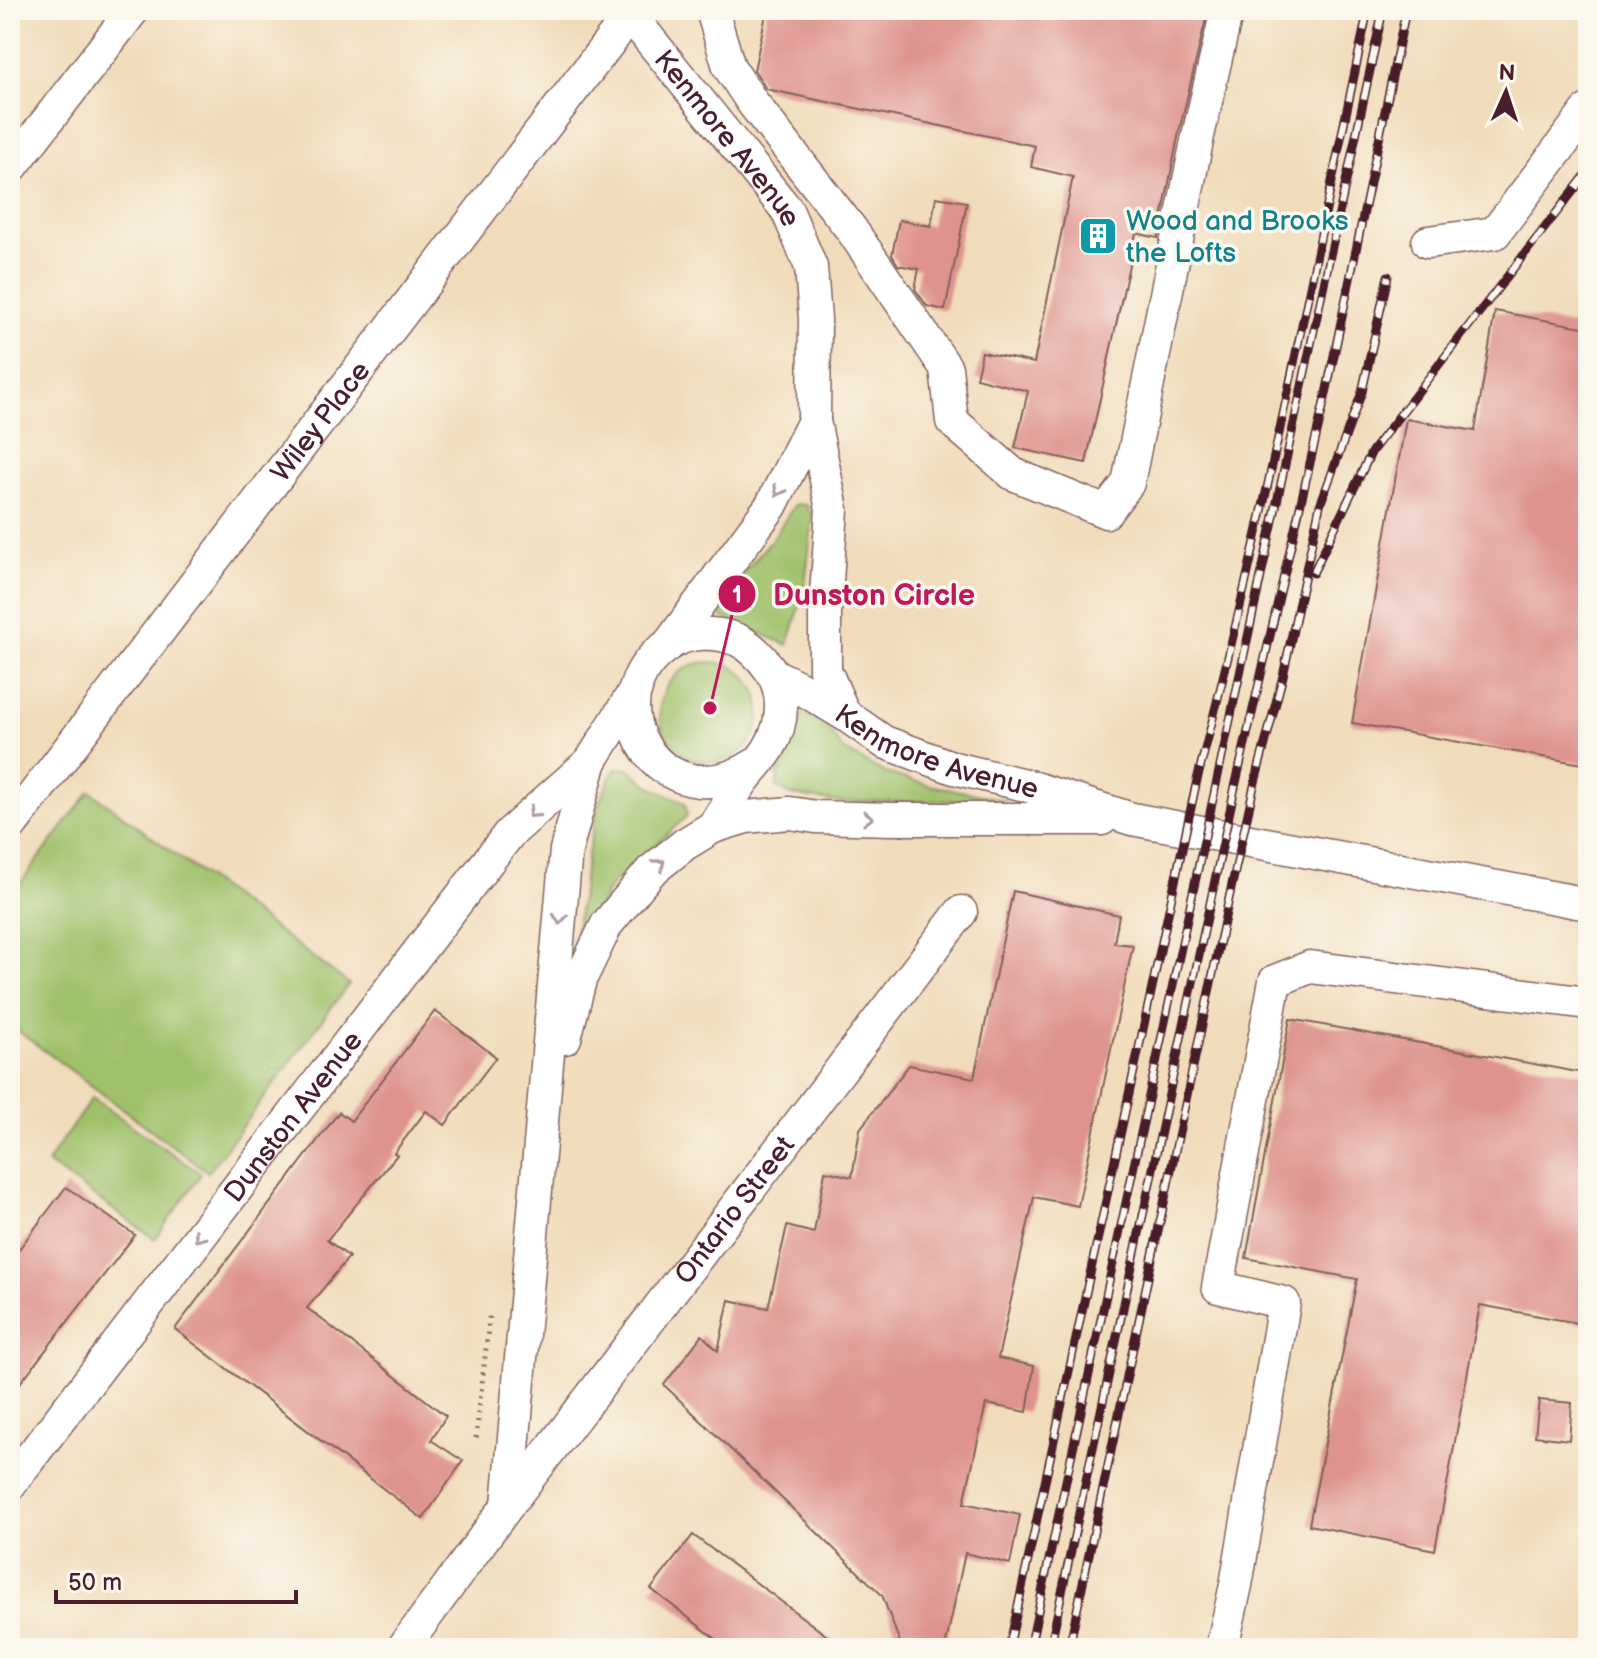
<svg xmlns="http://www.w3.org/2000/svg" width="1598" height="1658" viewBox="0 0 1598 1658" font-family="'Balsamiq Sans',sans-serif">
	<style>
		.green { fill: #9fc16a; stroke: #74704a; stroke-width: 2 }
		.building { fill: #de938e }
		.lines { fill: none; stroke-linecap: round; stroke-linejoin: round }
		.minor-casing { stroke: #84615d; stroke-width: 35 }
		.path { stroke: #84615d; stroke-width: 5; stroke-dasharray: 2 6; stroke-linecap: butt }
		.minor { stroke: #fff; stroke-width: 32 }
		.rail-casing { stroke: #4a1f2b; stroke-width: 9 }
		.rail { stroke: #fbf7ec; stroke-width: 6; stroke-dasharray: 18; stroke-linecap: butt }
		.oneway { stroke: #ae9aa0 }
		.labels { text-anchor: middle; stroke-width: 7; stroke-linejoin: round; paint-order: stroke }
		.street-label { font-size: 28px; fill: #4a1f2b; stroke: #fbf7ec }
		.culture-label { font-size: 28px; fill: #0d838f; stroke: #fbf7ec; text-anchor: start }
		.leader { fill: none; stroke: #c2185b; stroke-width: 3 }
		.callout-dot { fill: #c2185b; stroke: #fbf7ec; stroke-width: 3 }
		.mark-label { font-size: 24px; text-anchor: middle; font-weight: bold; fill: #fff }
		.callout-label { font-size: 30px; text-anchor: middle; font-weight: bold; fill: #c2185b; stroke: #fbf7ec; stroke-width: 7; stroke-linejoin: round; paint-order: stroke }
	</style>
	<rect width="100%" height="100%" fill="#fbf7ec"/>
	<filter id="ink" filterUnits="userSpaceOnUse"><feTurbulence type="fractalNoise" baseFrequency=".0125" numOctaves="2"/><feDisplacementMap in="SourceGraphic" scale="16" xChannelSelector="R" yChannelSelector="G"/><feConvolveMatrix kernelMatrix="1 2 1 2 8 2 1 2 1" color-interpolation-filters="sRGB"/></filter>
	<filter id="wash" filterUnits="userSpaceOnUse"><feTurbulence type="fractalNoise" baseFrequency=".006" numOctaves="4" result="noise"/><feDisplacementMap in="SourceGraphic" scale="32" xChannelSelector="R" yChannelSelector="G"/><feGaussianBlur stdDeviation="1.8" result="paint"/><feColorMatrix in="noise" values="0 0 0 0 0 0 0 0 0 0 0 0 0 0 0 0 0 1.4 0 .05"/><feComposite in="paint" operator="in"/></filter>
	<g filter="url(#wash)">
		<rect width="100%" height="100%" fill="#f0dbba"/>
		<g class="green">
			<path d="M795,504L806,505L813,517L804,592L788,645L722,617L716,606L774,537Z"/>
			<circle cx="710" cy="712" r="50"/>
			<path d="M802,715L820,718L843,750L885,773L928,785L1008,800L838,802L791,795L777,787L778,773Z"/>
			<path d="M629,768C645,785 663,794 685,803L687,816L611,885L573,950L587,858L599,802L615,769Z"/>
			<path d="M90,791L349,984L208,1172L10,1025V897Z"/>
			<path d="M92,1098L201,1174L155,1239L47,1163Z"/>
		</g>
		<g id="blocks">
			<g class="building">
				<path d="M767,10H1208L1179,132L1158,238L1136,233L1086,463L1015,448L1028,391L976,378L982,352L1034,363L1073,177L1031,167L1035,146L766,89L754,70Z"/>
				<path d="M936,197L967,202L945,310L927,306L915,289L919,269L898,265L892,255L899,220L931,226Z"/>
				<path d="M1495,311L1588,328V765L1352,723L1406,419L1475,431Z"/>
				<path d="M1013,891L1119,915L1114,943L1133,945L1078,1206L1034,1197L998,1358L1034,1366L1027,1412L986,1404L964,1503L1020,1515L1010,1564L965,1553L945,1648H902L882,1595L664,1385L702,1335L718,1351L729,1300L768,1308L787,1226L814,1233L825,1171L852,1177L860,1129L909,1065L974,1078Z"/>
				<path d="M435,1011L496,1057L445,1125L426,1111L394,1153L397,1155L327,1240L349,1257L307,1308L446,1416L431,1440L463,1461L423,1519L175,1329L339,1112L351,1121Z"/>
				<path d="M1290,1019L1588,1074V1325L1480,1305L1435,1550L1309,1525L1357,1279L1246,1258Z"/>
				<path d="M66,1187L135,1235L10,1396V1261Z"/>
				<path d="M1539,1400L1572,1403L1569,1440L1535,1436Z"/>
				<path d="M693,1535L843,1648H728L651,1589Z"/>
			</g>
		</g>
	</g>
	<g filter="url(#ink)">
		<use href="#blocks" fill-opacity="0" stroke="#84615d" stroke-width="2"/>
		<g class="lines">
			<g class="minor-casing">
				<g id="minor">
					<path id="s1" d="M626,10L787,210L811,267L815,319L814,421L832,509L825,609V670L844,714"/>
					<path d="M712,10L729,67L752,102L851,229L946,368L952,421L1013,474L1106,512L1128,483L1198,136L1227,10"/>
					<path d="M10,169L133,10"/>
					<path d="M1428,242L1495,233L1588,110"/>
					<path d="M669,644L771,506L814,421"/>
					<path id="s2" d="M774,675L799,687L844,714L884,742L954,768L1025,785L1132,819L1588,904"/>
					<path id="s3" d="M10,826L630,15L639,10"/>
					<path d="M713,827C723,812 732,796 743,781C751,770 762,760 769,748C784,724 786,691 769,668C761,657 751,646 738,640C715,631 688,631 668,645C587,699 660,827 756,764"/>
					<path d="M565,1038L580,980L607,924L651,871L685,844L713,827L746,817L790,813L816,817L892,819H1102"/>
					<path id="s4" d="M10,1484L509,834L591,761"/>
					<path id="s5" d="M508,1505L961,912"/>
					<path d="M403,1648L508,1505L566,850L591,761L636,689"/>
					<path d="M1222,1648L1236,1585L1284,1303L1218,1287L1275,981L1310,967L1588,1003"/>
				</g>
			</g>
			<path class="path" d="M476,1438L490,1311"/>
			<use href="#minor" class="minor"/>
			<g class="rail-casing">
				<g id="rail">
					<path d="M1313,573L1372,451L1588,172"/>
					<path d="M1009,1648L1197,780C1264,526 1313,267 1368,10"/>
					<path d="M1030,1648L1383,10"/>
					<path d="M1050,1648L1235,787L1326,394L1406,10"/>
					<path d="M1069,1648L1231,889L1254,786L1283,676L1320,505L1362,392L1388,276"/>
				</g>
			</g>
			<use href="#rail" class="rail"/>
		</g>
		<defs><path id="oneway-chevron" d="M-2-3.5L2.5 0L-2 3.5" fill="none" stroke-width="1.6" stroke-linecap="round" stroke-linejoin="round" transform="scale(2)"/></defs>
		<g class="oneway">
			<use href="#oneway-chevron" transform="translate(779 491) rotate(117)"/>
			<use href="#oneway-chevron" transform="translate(533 813) rotate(138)"/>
			<use href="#oneway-chevron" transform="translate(868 818) rotate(1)"/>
			<use href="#oneway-chevron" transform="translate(660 864) rotate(-40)"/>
			<use href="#oneway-chevron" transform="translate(560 919) rotate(95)"/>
			<use href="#oneway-chevron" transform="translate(199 1237) rotate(128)"/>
		</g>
	</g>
	<defs>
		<g id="building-square" transform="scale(2)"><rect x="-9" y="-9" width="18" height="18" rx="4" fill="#0f9aa8" stroke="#fbf7ec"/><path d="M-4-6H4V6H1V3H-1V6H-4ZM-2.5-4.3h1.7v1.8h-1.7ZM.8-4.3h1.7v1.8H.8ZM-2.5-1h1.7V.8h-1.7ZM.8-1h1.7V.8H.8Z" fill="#fff"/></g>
	</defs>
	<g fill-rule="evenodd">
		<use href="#building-square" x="1098" y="236"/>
	</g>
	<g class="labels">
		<g class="street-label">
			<text dy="10" stroke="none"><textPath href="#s1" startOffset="164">Kenmore Avenue</textPath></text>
			<text dy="10" stroke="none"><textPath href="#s3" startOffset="510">Wiley Place</textPath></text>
			<text dy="10" stroke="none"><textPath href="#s2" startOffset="182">Kenmore Avenue</textPath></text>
			<text dy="10" stroke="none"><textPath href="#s4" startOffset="464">Dunston Avenue</textPath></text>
			<text dy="10" stroke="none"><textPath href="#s5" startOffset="372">Ontario Street</textPath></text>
		</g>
		<g class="culture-label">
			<text x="1126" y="230">Wood and Brooks<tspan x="1126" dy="32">the Lofts</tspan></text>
		</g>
	</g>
	<path class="leader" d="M710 708L737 594"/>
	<g class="callout-dot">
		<circle cx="710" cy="708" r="8"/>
		<circle cx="737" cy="594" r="20"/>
	</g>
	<g class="mark-label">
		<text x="737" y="603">1</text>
	</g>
	<g class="callout-label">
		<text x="874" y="605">Dunston Circle</text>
	</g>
	<rect width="1598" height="1658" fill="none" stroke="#fbf7ec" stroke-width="40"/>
	<g transform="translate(1506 92) rotate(3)" stroke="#fbf7ec" stroke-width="6" paint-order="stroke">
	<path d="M0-6L14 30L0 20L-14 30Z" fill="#4a1f2b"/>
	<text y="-12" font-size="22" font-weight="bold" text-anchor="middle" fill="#4a1f2b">N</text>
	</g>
	<path d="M56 1590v12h240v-12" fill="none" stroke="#4a1f2b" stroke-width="4"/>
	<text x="68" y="1590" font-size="24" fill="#4a1f2b" stroke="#fbf7ec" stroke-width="6" paint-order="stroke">50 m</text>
</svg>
